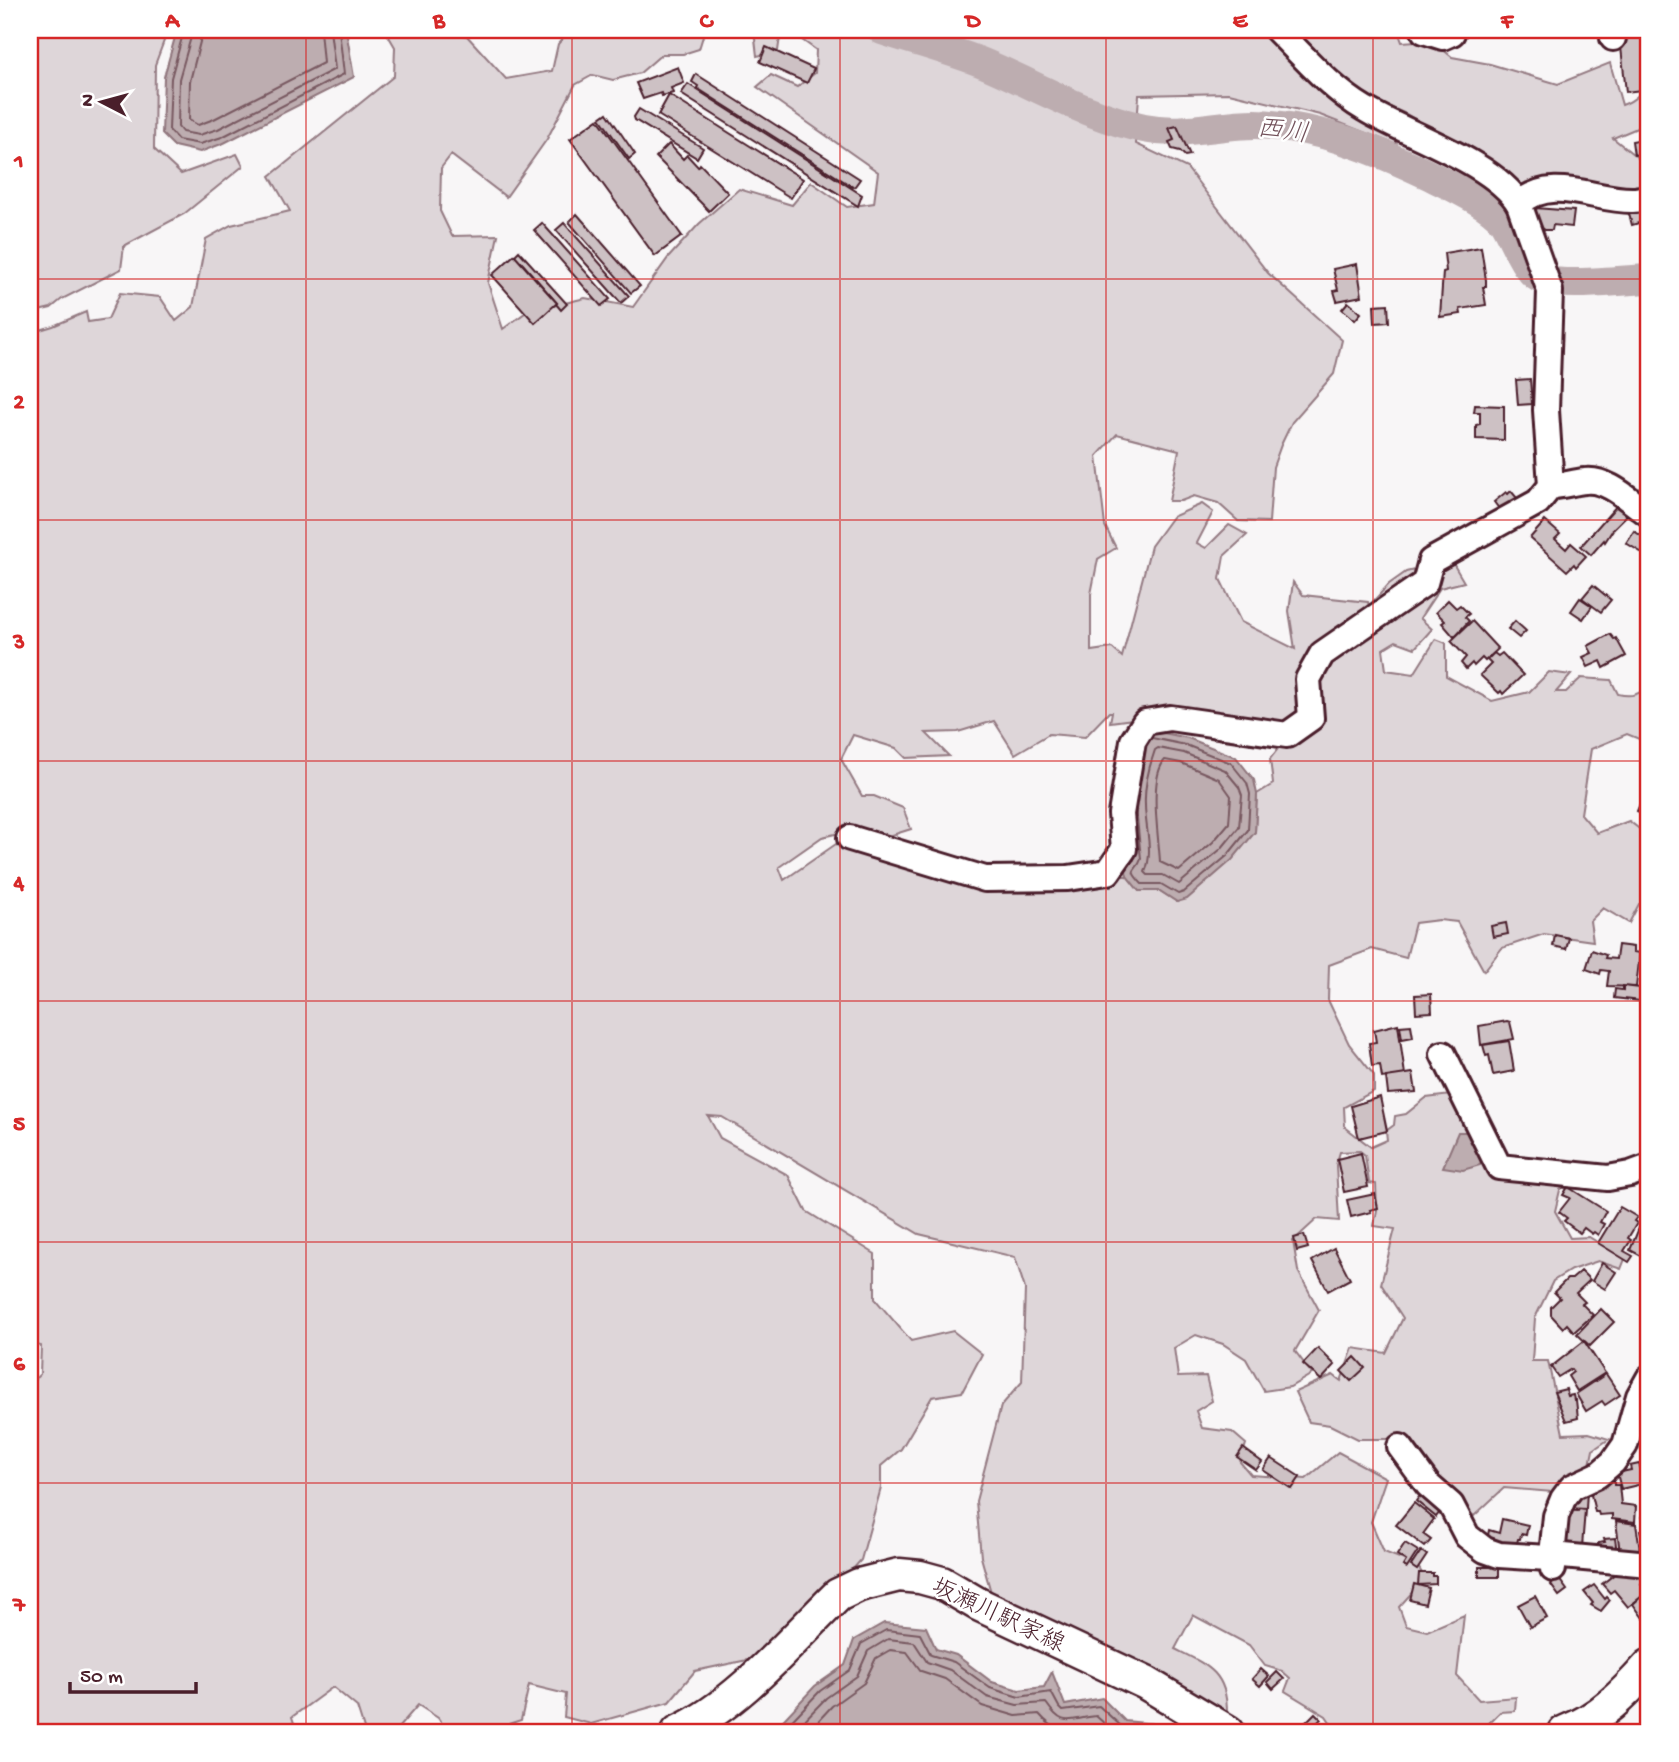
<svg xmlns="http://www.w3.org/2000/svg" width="1679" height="1762" font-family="'Gochi Hand','Klee One',sans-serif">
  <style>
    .green { fill: #ded6d9; stroke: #947a82; stroke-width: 2; fill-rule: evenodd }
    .water { fill: #bdadb0; stroke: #8f747b; stroke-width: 2 }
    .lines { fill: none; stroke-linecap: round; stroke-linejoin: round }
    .shore { stroke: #785860; stroke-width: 2 }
    .river { stroke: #bdadb0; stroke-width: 30 }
    .building { fill: #cdc1c4; stroke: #4a1f2b; stroke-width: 2 }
    .minor-casing { stroke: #4a1f2b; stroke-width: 30 }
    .major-casing { stroke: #4a1f2b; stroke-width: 37 }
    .minor { stroke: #fff; stroke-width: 24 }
    .major { stroke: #fff; stroke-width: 32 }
    .grid { fill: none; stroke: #d62828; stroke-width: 2; stroke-opacity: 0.55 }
    .labels { text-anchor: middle; stroke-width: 5; stroke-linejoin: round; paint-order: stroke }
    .street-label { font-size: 24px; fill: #4a1f2b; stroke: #fff }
    .water-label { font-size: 26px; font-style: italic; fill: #72515a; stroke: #fff }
    .neatline { fill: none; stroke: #d62828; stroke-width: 2.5 }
    .grid-label { font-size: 23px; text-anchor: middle; font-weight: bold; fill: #d62828 }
  </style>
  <rect width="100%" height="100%" fill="#f8f6f7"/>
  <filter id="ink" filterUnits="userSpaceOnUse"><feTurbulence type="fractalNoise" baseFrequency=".0143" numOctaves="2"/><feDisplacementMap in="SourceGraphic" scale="14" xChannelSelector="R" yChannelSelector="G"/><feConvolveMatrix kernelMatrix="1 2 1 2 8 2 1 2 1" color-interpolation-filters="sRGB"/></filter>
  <g filter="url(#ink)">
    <g class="green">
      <polygon points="30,30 168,30 155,65 154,149 181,174 237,154 243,166 184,214 124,246 121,269 62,299 51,308 30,313"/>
      <path d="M385,30H443L467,36L506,79L552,71L558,44L570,30H702L704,33L699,49L683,54H662L640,73L613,80L593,75L575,85L547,139L506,197L451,155L441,168L440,211L452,236L498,235L488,283L503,329L525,313L585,298L633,307L668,258L699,224L739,189L792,205L811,182L847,207L874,203L878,172L757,87L771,75L797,87L815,73L816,50L788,30H1269L1393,126L1397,145L1320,115L1229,93L1139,95L1136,144L1187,168L1268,273L1342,340L1334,374L1292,422L1281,445L1273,467L1269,522L1238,521L1218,503L1194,496L1181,501H1169L1179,450L1117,434L1097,456L1105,526L1116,548L1098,559L1091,594V651L1112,648L1122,657L1151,546L1172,517L1202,504L1213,512L1197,543L1206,548L1229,525L1247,535L1224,556L1220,579L1241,622L1295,649L1289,611L1293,582L1303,595L1368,602L1369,606L1389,584L1406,572L1435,565L1448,555L1464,582L1440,588L1420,618L1432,629L1415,648L1396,641L1383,649L1386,670L1414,674L1436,639L1446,643V676L1492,701L1529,692L1549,672L1571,675L1556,692H1566L1581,678L1611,680L1618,694C1631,697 1640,695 1649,685V743L1627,734L1591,749L1581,814L1597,833L1629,821L1642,831L1646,863L1649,868V904H1639L1629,923L1603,908L1590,921L1593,941L1544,934L1502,948L1484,971L1457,922L1439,920L1415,923L1406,958L1372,949L1329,965L1328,1000L1349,1044L1374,1075V1091L1344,1107L1345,1127L1371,1147L1387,1140L1386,1131L1394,1125L1395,1116L1406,1114L1426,1098L1451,1095L1490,1158L1489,1174L1496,1178H1575L1560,1190L1555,1211L1570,1238L1589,1237L1625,1259L1621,1269L1598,1261L1571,1270L1553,1281L1535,1318L1532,1361H1548L1563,1434L1589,1433L1609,1439L1593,1450L1588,1475L1559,1484L1553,1492L1504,1488L1474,1516L1433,1483L1397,1439H1358L1330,1425L1309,1422L1295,1392L1333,1375L1341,1381L1353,1348L1386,1353L1403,1318L1381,1284L1395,1229L1374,1226L1377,1210L1376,1184L1369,1183L1365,1155L1360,1151L1340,1152L1336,1165L1339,1221L1317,1219L1293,1241L1298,1271L1319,1310L1295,1351L1312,1374L1290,1387L1264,1391L1246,1359L1223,1344L1196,1335L1174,1348L1178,1377L1206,1376L1212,1401L1196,1411L1202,1428L1232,1432L1246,1444L1240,1462L1251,1475L1306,1479L1338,1452L1386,1478L1371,1522L1384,1552L1417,1565L1425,1578L1399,1607L1406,1626L1427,1631L1464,1615L1457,1676L1479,1700L1516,1697L1515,1711L1500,1712L1482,1730L1474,1732H1337L1326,1716L1285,1691L1290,1678L1282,1671L1265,1666L1249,1645L1193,1615L1175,1649C1207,1665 1227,1672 1227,1712L992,1596L981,1557L976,1501L1001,1406L1022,1382L1025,1289L1015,1257L919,1234L722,1117L708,1116L720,1138L788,1175L806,1211L875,1254V1299L911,1341L953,1331L982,1354L962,1392L932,1397L901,1449L881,1466V1488L861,1560L853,1569L821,1592L752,1659L695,1671L669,1702L591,1724L564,1717L566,1694L529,1685L521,1720L483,1732H448L438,1718L418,1705L398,1728L400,1732H365L357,1707L333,1687L292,1717L297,1732H30V1384L40,1374L41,1346L30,1344V333L53,326L86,312L88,322L108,319L120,293L160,297L176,321L193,307L206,239L231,225L290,211L270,176L394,76L395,47ZM1164,705L1185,719L1280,728L1302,707L1284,741L1270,759L1273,784L1257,794L1255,832L1177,902L1160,891H1139L1127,876H1115L1044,886L955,883L836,844L784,880L779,867L822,837L853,830L889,836L911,829L903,808L874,796H862L841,759L853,735L896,748L906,758L949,756L926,733L958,732L994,721L1015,754L1049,734L1085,737L1109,712H1112L1110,722L1156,716Z"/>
      <polygon points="754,30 781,30 778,51 757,56"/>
      <path d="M1290,30H1400L1398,31L1402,42L1431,40L1452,57L1490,64L1558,84L1610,63L1622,105C1638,100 1638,92 1649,88V123L1613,138L1638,158H1649V192L1554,184L1516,185L1492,166L1406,114L1362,95Z"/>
    </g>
    <g class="water">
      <polygon points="177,30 346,30 354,77 224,143 200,152 174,146 162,134 164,77"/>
      <polygon points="1144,729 1188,738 1236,757 1254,780 1257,794 1255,832 1232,860 1187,899 1177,902 1160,891 1139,891 1127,876 1124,862 1134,860 1131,832"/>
      <polygon points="1458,1132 1472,1132 1483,1152 1480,1165 1463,1170 1443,1167"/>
      <polygon points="884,1623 926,1627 936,1649 956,1655 992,1682 1019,1690 1044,1687 1052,1672 1065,1705 1102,1698 1125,1721 1155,1724 1158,1732 772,1732 815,1686 845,1665 854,1640"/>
    </g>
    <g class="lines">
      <g class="shore">
        <polyline points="184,30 171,78 169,130 178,140 200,144 222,137 344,74 339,30"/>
        <polyline points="193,30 179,79 178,127 182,132 199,135 218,129 335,69 330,30"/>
        <polyline points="203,30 190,81 189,120 198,125 214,119 323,63 320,30"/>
        <path d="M1158,748L1184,753L1225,770L1239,787L1242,795L1239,827L1221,849L1179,884L1163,875H1148L1145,872C1154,852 1145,827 1145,805C1144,787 1149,767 1155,750Z"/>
        <path d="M1165,760L1181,763L1219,779L1231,796L1229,823L1213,842L1179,871L1160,862C1159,838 1148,778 1165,760Z"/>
        <path d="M1136,808L1141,859C1137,873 1126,867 1142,884H1161L1178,894L1184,892L1227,856L1248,830L1250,794L1247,783L1231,763L1186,745L1152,738"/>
        <polyline points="781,1732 820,1691 850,1670 861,1644 886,1630 920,1634 931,1655 954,1662 990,1688 1019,1697 1051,1692 1059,1707 1063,1711 1099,1706 1122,1727 1150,1732"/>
        <path d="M793,1732L826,1698L857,1676L868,1651L888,1639L914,1642L927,1662L950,1670L987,1697L1017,1705L1046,1703C1064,1729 1068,1719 1096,1716L1114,1732"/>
        <path d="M808,1732L832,1706L864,1683L876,1658L890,1650L907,1652L921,1671L945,1679L982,1706L1016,1716L1039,1714C1057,1735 1067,1731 1092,1727L1099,1732"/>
      </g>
      <path class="river" d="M882,30C915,41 950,50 983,63C1036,85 1088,117 1144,128C1182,136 1218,124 1255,124C1316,125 1377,150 1431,176C1452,187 1489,203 1503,221C1514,237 1525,275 1544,280C1567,287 1623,280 1649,279"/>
    </g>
    <g class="building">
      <polygon points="1643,30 1649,30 1649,89 1626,92 1620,38 1644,35"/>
      <polygon points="766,47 814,69 807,83 760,62"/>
      <polygon points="678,67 684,83 671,88 673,93 662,96 661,93 643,99 636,83"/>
      <polygon points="696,74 860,179 855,186 853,187 697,88 698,86 692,82"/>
      <polygon points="688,84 862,195 858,206 681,94"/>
      <polygon points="669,95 803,179 791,198 658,115"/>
      <polygon points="639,109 703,148 697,158 635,120 634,117"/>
      <polygon points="607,113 635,154 629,159 600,118"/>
      <polygon points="598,119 682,236 655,256 570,139"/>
      <polygon points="1177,126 1190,155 1185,156 1180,151 1172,149 1169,142 1174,140 1169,128"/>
      <polygon points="1648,138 1649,152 1634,155 1632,141"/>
      <polygon points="669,144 683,159 687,155 698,167 700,164 728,193 709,211 656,157"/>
      <polygon points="1535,208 1574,211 1572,227 1553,225 1552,230 1545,230 1530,220"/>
      <polygon points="1649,208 1649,220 1632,225 1629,214"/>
      <polygon points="577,214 640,286 631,293 569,222"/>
      <polygon points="542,223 610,299 601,306 534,230"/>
      <polygon points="564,223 629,296 621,303 556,230"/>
      <polygon points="1481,247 1486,280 1486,287 1483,287 1486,305 1460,309 1461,314 1440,317 1443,272 1446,271 1444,253"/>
      <polygon points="519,251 567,304 561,310 556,304 557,303 515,255"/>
      <polygon points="514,255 557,303 535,323 492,275"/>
      <polygon points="1357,264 1362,296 1337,301 1334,291 1338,290 1333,269"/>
      <polygon points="1348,302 1361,313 1355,320 1342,309"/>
      <polygon points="1388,304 1389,322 1375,323 1374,305"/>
      <polygon points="1530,379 1532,404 1518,405 1516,380"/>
      <polygon points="1475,405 1504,406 1504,440 1476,439 1476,425 1480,424 1480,412 1474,412"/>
      <polygon points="1511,491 1517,498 1500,510 1494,502 1506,492 1508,494"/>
      <polygon points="1619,503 1630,512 1614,528 1605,542 1604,540 1591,555 1581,546"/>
      <polygon points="1545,521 1560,534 1555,539 1566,549 1571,543 1586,556 1576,567 1574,564 1567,571 1530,538"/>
      <polygon points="1634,531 1649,541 1649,547 1644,554 1626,543"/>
      <polygon points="1593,585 1611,600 1601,612 1582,598"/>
      <polygon points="1580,598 1592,606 1583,619 1571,611"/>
      <polygon points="1448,600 1456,608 1460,605 1469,614 1465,617 1469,621 1454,637 1442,623 1445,621 1436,612"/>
      <polygon points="1472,621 1498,649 1485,661 1482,658 1474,666 1472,663 1466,669 1461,663 1466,657 1451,641"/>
      <polygon points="1515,621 1526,631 1519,638 1508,629"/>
      <polygon points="1610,634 1614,639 1616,638 1626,656 1604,668 1601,661 1588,667 1583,657 1592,653 1588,646"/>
      <polygon points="1494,653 1498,656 1502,653 1523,675 1503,694 1501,691 1499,693 1480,675 1491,664 1487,660"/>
      <polygon points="1642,799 1649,802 1649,818 1637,811"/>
      <polygon points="1506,923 1508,934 1493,937 1491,926"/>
      <polygon points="1555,935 1569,938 1566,949 1553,946"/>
      <polygon points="1618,945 1633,947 1633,952 1640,953 1636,987 1607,986 1609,971 1601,970 1600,974 1586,969 1592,950 1606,955 1605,958 1616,959"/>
      <polygon points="1623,986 1649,989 1649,1002 1614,998 1615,989 1623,990"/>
      <polygon points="1431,994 1432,1012 1416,1013 1415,995"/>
      <polygon points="1507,1021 1510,1022 1514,1039 1481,1045 1479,1026"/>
      <polygon points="1398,1024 1405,1075 1382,1078 1380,1065 1372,1066 1369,1043 1376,1042 1374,1030"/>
      <polygon points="1411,1025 1413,1037 1402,1039 1400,1026"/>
      <polygon points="1509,1041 1514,1071 1493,1075 1489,1055 1486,1056 1483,1045"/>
      <polygon points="1413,1073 1416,1092 1388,1094 1386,1077"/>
      <polygon points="1380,1097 1387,1131 1359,1138 1351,1106"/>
      <polygon points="1361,1153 1368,1187 1344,1192 1337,1159"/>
      <polygon points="1568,1187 1606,1211 1600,1222 1604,1224 1598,1235 1594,1232 1592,1234 1584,1228 1580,1233 1564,1221 1567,1218 1559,1212 1570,1198 1563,1195"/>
      <polygon points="1375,1194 1378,1208 1370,1210 1371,1212 1351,1217 1347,1200"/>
      <polygon points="1620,1207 1637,1217 1634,1221 1637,1223 1628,1238 1631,1240 1624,1251 1633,1256 1629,1262 1598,1243"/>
      <polygon points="1639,1228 1649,1233 1649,1260 1630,1250"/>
      <polygon points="1304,1235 1308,1248 1297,1251 1294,1238"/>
      <polygon points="1334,1248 1350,1279 1328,1291 1312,1261"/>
      <polygon points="1602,1263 1616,1272 1605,1289 1592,1281"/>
      <polygon points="1581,1271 1590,1280 1576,1293 1585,1302 1582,1304 1593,1315 1574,1332 1567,1324 1563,1328 1551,1315 1551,1307 1560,1298 1554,1292 1567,1279 1572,1279"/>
      <polygon points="1601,1309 1614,1322 1590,1346 1577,1334"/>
      <polygon points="1584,1341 1605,1373 1577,1391 1568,1376 1573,1372 1571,1369 1558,1377 1551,1367"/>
      <polygon points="1318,1348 1335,1365 1321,1380 1303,1364"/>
      <polygon points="1355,1357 1365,1368 1351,1381 1341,1371"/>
      <polygon points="1606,1374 1620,1395 1605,1405 1602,1401 1586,1411 1576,1394"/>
      <polygon points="1566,1389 1568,1396 1573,1395 1574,1400 1576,1400 1578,1418 1566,1421 1554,1392"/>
      <polygon points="1243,1448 1262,1462 1256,1470 1237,1457"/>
      <polygon points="1271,1458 1300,1477 1292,1489 1263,1470"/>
      <polygon points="1639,1464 1646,1483 1621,1489 1617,1473 1631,1470 1630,1466"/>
      <polygon points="1614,1479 1614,1485 1619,1485 1621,1504 1636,1506 1635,1522 1612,1519 1612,1514 1599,1515 1598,1512 1595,1512 1589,1486"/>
      <polygon points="1425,1489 1445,1505 1436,1517 1416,1501"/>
      <polygon points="1587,1490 1586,1509 1568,1508 1569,1496"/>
      <polygon points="1414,1503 1434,1519 1423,1534 1431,1540 1425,1547 1396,1525"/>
      <polygon points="1579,1509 1585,1510 1582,1547 1559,1548 1561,1510 1578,1511"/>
      <polygon points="1649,1513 1649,1559 1648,1560 1640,1530 1645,1529 1642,1515"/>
      <polygon points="1502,1519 1528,1525 1526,1535 1521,1534 1520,1539 1518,1539 1515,1550 1487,1540 1489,1530 1499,1533"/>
      <polygon points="1616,1521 1636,1524 1640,1550 1620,1553"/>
      <polygon points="1615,1538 1617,1553 1599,1555 1598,1543 1605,1542 1604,1539"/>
      <polygon points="1405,1543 1418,1551 1407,1568 1403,1566 1406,1561 1397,1555"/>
      <polygon points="1421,1551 1427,1555 1417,1570 1411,1566"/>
      <rect x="1479" y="1567" width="20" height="10"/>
      <polygon points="1624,1567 1637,1578 1640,1577 1644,1581 1641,1584 1648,1592 1628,1607 1614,1590 1610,1593 1602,1584"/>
      <polygon points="1419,1573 1433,1573 1433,1576 1436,1576 1436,1584 1418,1585"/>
      <polygon points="1559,1579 1567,1590 1559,1596 1551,1585"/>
      <polygon points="1414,1584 1429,1588 1425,1604 1410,1600"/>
      <polygon points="1594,1585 1605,1599 1607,1597 1610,1600 1601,1611 1591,1605 1593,1603 1584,1592"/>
      <polygon points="1649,1590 1649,1613 1643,1618 1633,1604"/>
      <polygon points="1535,1596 1547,1618 1530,1627 1518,1605"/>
      <polygon points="1261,1669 1269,1676 1260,1686 1252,1679"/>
      <polygon points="1277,1672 1284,1679 1273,1689 1267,1682"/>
      <polygon points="1315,1713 1321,1719 1308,1732 1301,1727"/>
    </g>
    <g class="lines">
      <g class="minor-casing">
        <g id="minor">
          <polyline points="1613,30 1613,38"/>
          <polyline points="1424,31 1443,37 1452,33 1450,30"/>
          <path d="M1519,204C1552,174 1595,201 1633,200C1638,200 1644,198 1649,197"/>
          <path d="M1551,486C1563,486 1573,482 1585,481C1608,478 1631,502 1649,514"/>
          <path d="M850,838L985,879L1068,878L1108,872L1124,849L1121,814L1133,741L1145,722L1170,718L1287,735L1311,718L1308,679L1322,654L1425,583L1431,561L1538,502L1551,486L1546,410L1550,291L1519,204C1494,162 1407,135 1365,109C1331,89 1304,57 1277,30"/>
          <polyline points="1443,1054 1499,1167 1608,1178 1630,1174 1649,1167"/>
          <polyline points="1400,1447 1428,1485 1451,1505 1467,1536 1485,1550 1499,1555 1548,1558 1552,1555 1649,1564"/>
          <polyline points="1553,1569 1552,1555 1556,1516 1563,1499 1572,1487 1598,1475 1613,1462 1625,1445 1639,1396 1649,1378"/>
        </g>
      </g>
      <g class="major-casing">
        <g id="major">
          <path d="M678,1732C737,1705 792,1640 838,1595L859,1585L899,1575L920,1577L942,1583L978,1604L1146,1683L1228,1732"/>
          <path d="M1565,1732C1600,1719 1625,1693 1649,1666"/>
        </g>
      </g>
      <use href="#minor" class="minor"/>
      <use href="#major" class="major"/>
    </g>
  </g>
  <path class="grid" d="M306,30V1732M572,30V1732M840,30V1732M1106,30V1732M1373,30V1732M30,279H1649M30,520H1649M30,761H1649M30,1001H1649M30,1242H1649M30,1483H1649"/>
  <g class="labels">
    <g class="street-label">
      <text transform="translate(999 1614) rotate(25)" y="8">坂瀬川駅家線</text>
    </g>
    <g class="water-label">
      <text transform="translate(1283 129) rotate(7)" y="9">西川</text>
    </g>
  </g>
  <rect width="1679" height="1762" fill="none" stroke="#fff" stroke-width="77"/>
  <g transform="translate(102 102) rotate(276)" stroke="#ffffff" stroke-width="5" paint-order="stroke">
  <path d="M0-5L12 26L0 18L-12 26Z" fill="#4a1f2b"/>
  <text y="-10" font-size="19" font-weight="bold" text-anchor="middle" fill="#4a1f2b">N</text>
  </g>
  <path d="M70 1682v10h126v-10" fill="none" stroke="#4a1f2b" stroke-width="3.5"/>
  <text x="80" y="1682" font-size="21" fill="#4a1f2b" stroke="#ffffff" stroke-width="5" paint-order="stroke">50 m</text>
  <rect x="38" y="38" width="1602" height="1686" class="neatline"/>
  <g class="grid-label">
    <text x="172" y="27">A</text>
    <text x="439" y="27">B</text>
    <text x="706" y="27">C</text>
    <text x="973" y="27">D</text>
    <text x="1240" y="27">E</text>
    <text x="1507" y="27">F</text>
    <text x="19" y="167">1</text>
    <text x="19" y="408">2</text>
    <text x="19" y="648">3</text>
    <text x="19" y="889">4</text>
    <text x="19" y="1130">5</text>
    <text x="19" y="1370">6</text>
    <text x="19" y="1611">7</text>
  </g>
</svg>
